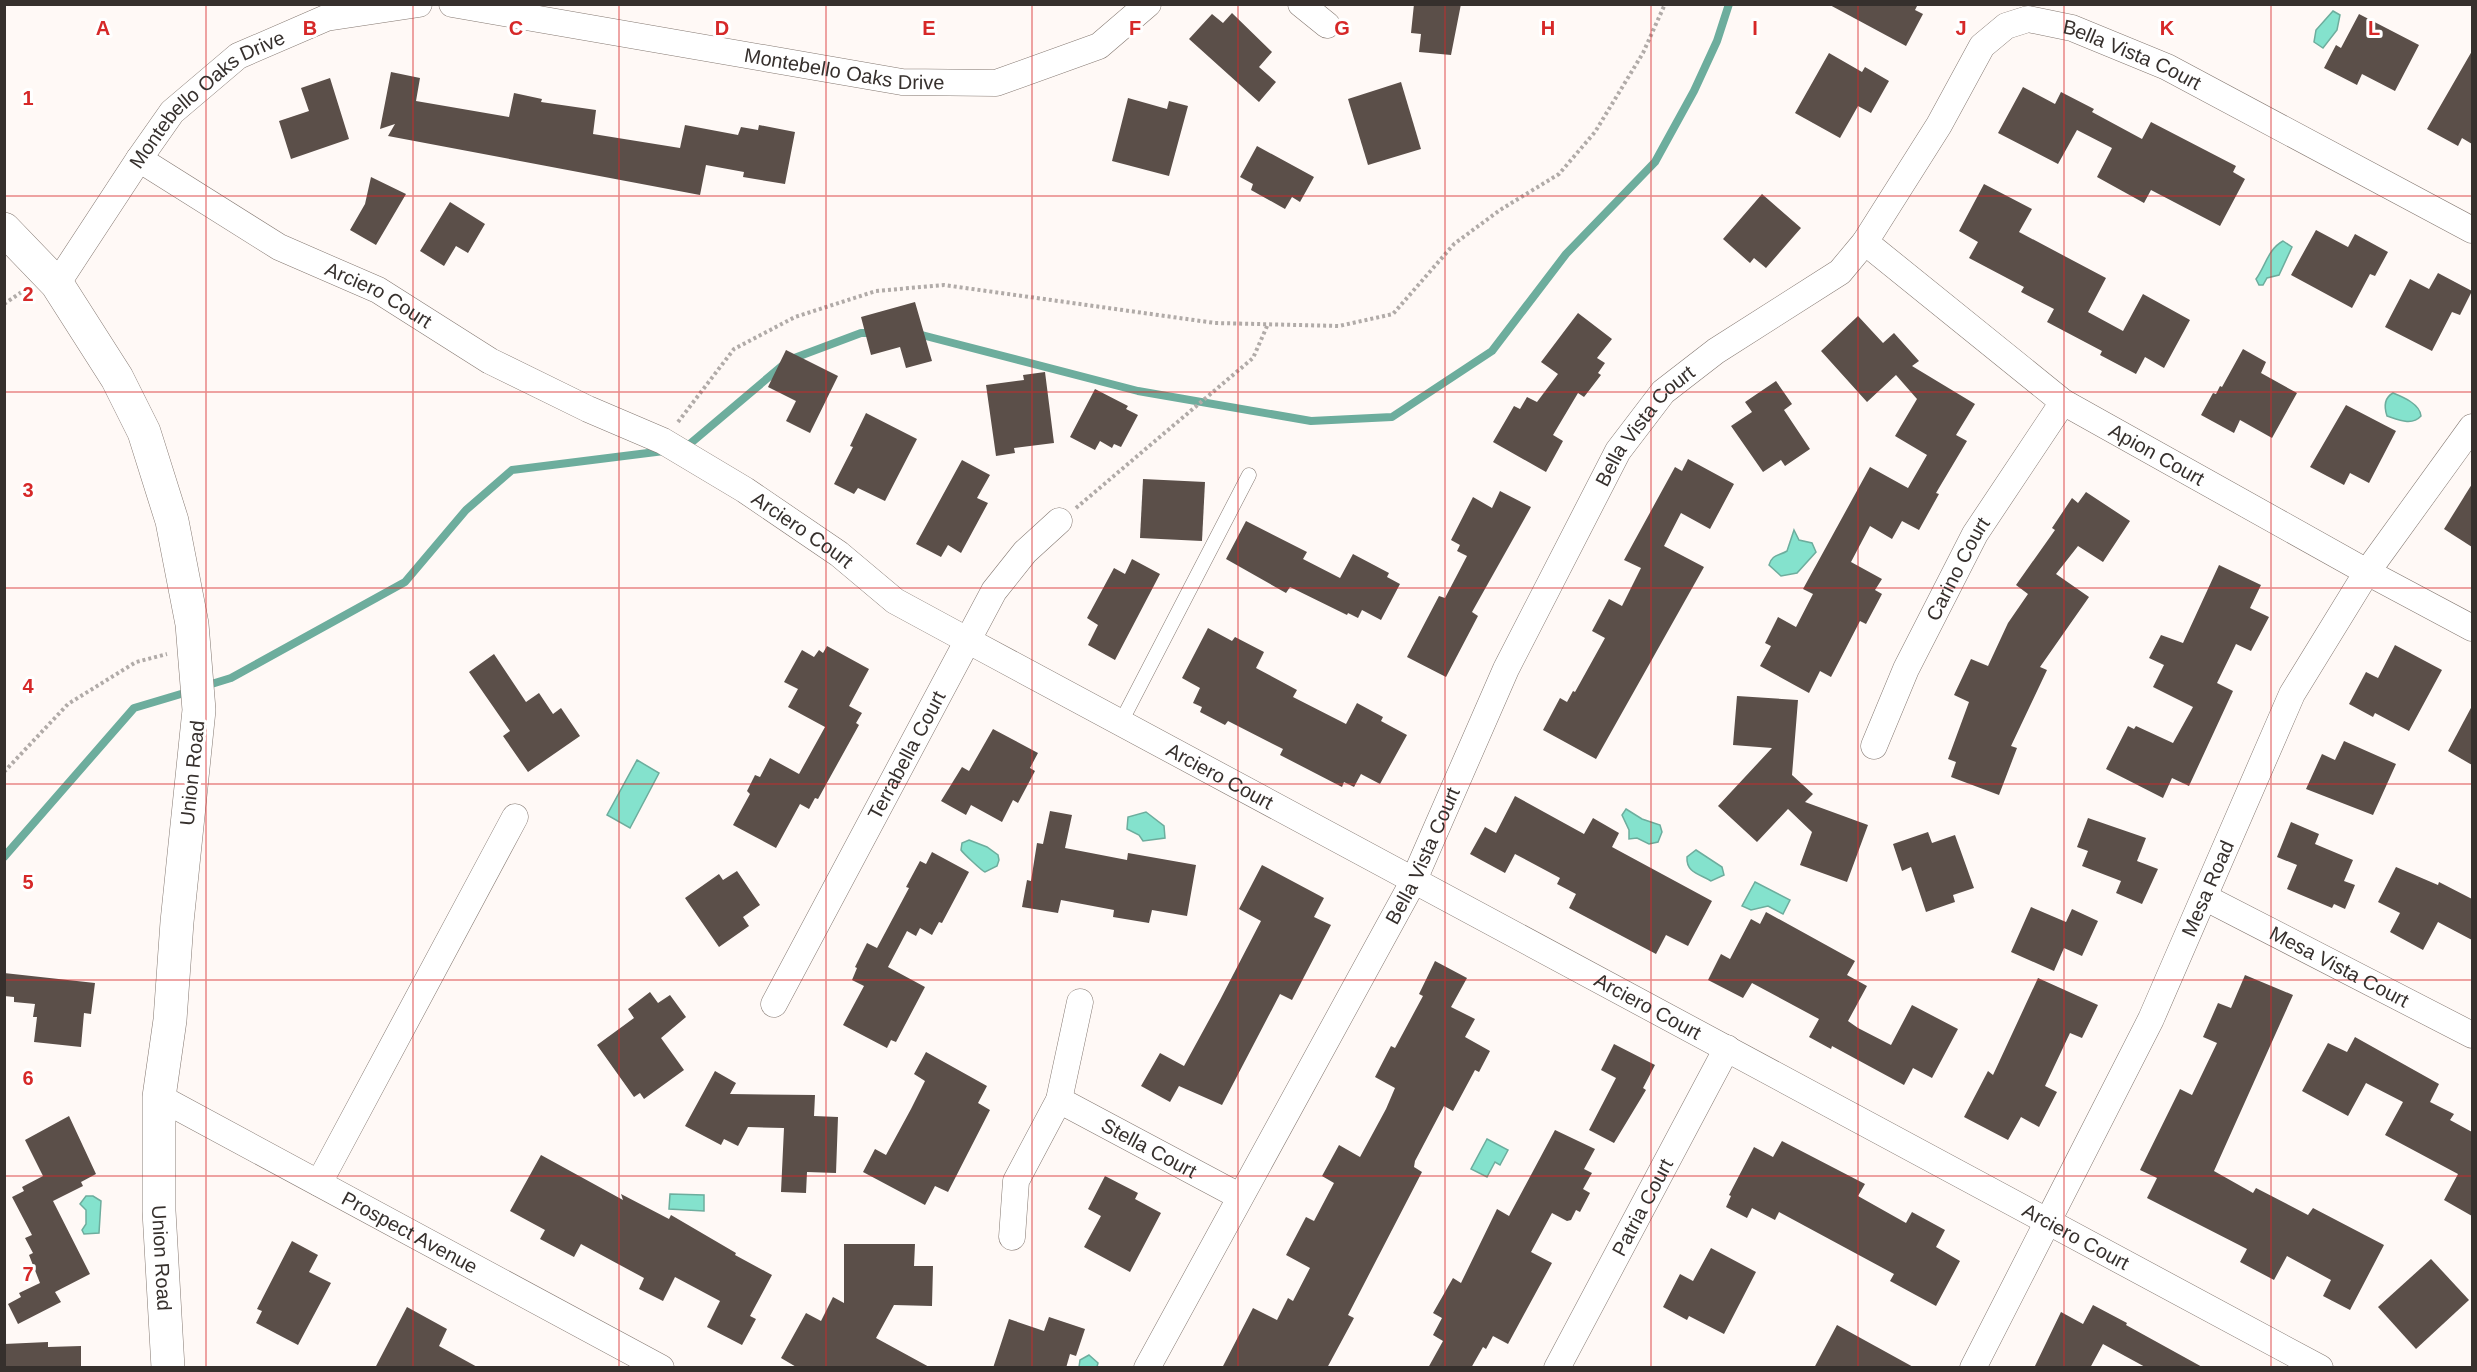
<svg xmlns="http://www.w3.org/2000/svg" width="2477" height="1372" font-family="Arial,sans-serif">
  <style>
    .water { fill: #84e2cd; stroke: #6dad9d; stroke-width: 1.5 }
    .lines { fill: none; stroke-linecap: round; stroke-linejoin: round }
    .stream { stroke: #6dad9d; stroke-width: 8 }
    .building { fill: #5b4f49 }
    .lane-casing { stroke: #847871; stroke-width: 15 }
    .street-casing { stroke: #847871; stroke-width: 27 }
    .secondary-casing { stroke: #847871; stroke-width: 34 }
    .path { stroke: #b1aba8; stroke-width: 4; stroke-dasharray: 3 3; stroke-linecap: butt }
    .lane { stroke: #fff; stroke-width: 14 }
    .street { stroke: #fff; stroke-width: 26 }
    .secondary { stroke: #fff; stroke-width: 33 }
    .grid { fill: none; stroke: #d62828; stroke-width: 1.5; stroke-opacity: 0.55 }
    .labels { text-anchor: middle; stroke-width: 6; stroke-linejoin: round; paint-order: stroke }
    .street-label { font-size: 20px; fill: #36302d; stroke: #fff }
    .grid-label { font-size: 20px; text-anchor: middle; font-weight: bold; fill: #d62828; stroke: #fff; stroke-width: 6; stroke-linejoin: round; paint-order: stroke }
  </style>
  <rect width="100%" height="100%" fill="#fff9f6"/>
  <g class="water">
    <polygon points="2333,11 2340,15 2337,30 2323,48 2314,42 2316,30"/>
    <path d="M2283,241L2292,247L2279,275L2267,278L2263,285H2259L2256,279C2265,267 2268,249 2283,241Z"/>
    <path d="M2393,393C2403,397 2420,404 2421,416C2412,426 2399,420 2387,416C2384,407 2384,398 2393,393Z"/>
    <path d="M1794,530L1799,540L1812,543L1816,552L1797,573L1781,576L1769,565C1772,554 1779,556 1787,551Z"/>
    <polygon points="637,760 659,773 630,828 607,815"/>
    <polygon points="1626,809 1642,819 1660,825 1662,832 1658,842 1649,844 1637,838 1629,839 1629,830 1622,815"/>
    <polygon points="1146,812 1164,826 1165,838 1143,841 1139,835 1127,829 1128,817"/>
    <path d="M969,840L987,847L998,855L999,860L997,866L985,872C982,871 963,853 961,850L962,843Z"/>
    <path d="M1696,850L1722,867L1724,875L1711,881C1700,874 1686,873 1687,857Z"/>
    <polygon points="1755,882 1790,900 1783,914 1768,906 1751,910 1742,906"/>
    <polygon points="1487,1139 1508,1150 1500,1165 1495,1162 1487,1177 1471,1169"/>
    <polygon points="670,1194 704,1195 704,1211 669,1209"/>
    <polygon points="86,1196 93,1196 101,1201 99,1233 84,1234 82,1230 86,1224 86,1210 80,1204"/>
    <polygon points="1089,1355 1098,1363 1097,1367 1079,1367 1080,1360"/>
  </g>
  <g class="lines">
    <g class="stream">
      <polyline points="914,333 1138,391 1311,421 1392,417 1492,351 1566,254 1655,162 1694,91 1717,41 1729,4"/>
      <polyline points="685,448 789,360 861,333 875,333"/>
      <polyline points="205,686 231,678 405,582 466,510 512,470 664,451"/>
      <polyline points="4,857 134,708 191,691"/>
    </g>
  </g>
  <g class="building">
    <polygon points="1414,4 1461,4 1451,55 1419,52 1421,34 1411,33"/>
    <polygon points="1828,4 1918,4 1915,10 1923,14 1906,46"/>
    <polygon points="1232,13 1272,52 1259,67 1276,82 1259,102 1189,39 1212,14 1223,23"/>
    <polygon points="2359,14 2419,45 2395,91 2362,74 2357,85 2324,68 2336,45 2341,48"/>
    <polygon points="2472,51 2472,144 2462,138 2458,146 2427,129"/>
    <polygon points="1829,53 1862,72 1865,67 1889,81 1871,113 1858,106 1840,138 1795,113"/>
    <polygon points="391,72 420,78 416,101 509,117 514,93 542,99 541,102 596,110 593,134 680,148 685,125 738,135 741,127 758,130 759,125 795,132 785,184 743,177 744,172 706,165 700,195 388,136 395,124 380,129"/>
    <polygon points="330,78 349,139 291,159 279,121 309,111 301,88"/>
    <polygon points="1401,82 1421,149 1368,165 1348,99"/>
    <polygon points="2023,87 2055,104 2061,92 2094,109 2092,112 2142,139 2151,122 2236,166 2233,172 2245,179 2220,226 2151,190 2144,203 2097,177 2112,148 2077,130 2058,164 1998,133"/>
    <polygon points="1128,98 1167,109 1169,101 1188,106 1169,176 1112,161"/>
    <polygon points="1257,146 1314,177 1300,202 1292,197 1285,209 1251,190 1253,184 1240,177"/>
    <polygon points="371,177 406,194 376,245 350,230 365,204"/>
    <polygon points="1984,184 2032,209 2019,232 2106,278 2088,312 2123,331 2143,294 2190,320 2164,368 2145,357 2136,374 2100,355 2102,351 2047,322 2054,309 2021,292 2024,287 1969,258 1978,242 1959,231"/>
    <polygon points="1762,194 1801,228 1766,268 1754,258 1750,263 1723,239"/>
    <polygon points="450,202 485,224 468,253 456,246 444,266 420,251"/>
    <polygon points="2316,230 2348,247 2355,234 2388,252 2375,276 2370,274 2352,308 2291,275"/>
    <polygon points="2438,273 2472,291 2460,315 2452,312 2432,351 2385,327 2410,279 2429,289"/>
    <polygon points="915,302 932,361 906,368 900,347 871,355 861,317"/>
    <polygon points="1578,313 1612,339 1597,358 1605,363 1598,373 1601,375 1584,397 1578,393 1553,435 1563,441 1546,472 1493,442 1514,406 1520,409 1527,397 1537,402 1558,374 1541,362"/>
    <polygon points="1858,316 1883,343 1894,333 1919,361 1912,366 1975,404 1956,435 1967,441 1936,493 1939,494 1919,530 1902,521 1892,539 1870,526 1851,562 1882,579 1875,590 1882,594 1866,624 1860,621 1831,677 1820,671 1809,693 1760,666 1771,646 1765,643 1778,617 1796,627 1813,594 1803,589 1870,467 1908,488 1927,455 1895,436 1917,399 1896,375 1867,402 1821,351"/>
    <polygon points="2243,349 2266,362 2261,373 2297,393 2272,438 2240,420 2234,433 2201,415 2213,393 2216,394 2220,386 2222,387"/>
    <polygon points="786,350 838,376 810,433 786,421 796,401 768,387"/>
    <polygon points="1045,372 1054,443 1014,448 1015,453 996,456 986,385 1024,380 1023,375"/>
    <polygon points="1776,381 1792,404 1784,410 1810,449 1785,466 1781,460 1763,472 1731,426 1752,412 1745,402"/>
    <polygon points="1095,389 1128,406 1126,409 1138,415 1121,447 1114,444 1112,448 1100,441 1095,450 1070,437"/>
    <polygon points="2346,405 2396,431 2369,483 2350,473 2344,485 2310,467"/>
    <polygon points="866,413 917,439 885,501 858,488 854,494 834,484 853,447 850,446"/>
    <polygon points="1688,459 1734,484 1710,529 1681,513 1664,546 1704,567 1596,759 1543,730 1560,698 1567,702 1573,691 1575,692 1605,638 1592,631 1609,599 1622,606 1641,568 1624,560 1675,467 1682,471"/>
    <polygon points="962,460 990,475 977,498 988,503 961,553 948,545 941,557 916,544"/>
    <polygon points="1143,479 1205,482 1202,541 1140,538"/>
    <polygon points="2472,484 2472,547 2444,529"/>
    <polygon points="1500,491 1531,507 1472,612 1478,616 1446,677 1407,657 1439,596 1445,598 1467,556 1457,551 1460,545 1451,540 1473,497 1492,508"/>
    <polygon points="2086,492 2130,521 2103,562 2078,546 2056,574 2089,597 2040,667 2047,670 2011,746 2017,748 1999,795 1951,777 1956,762 1948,759 1969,702 1954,695 1971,659 1988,666 2008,623 2028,594 2016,585 2055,530 2052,528 2072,498 2078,503"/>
    <polygon points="1246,521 1307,552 1303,559 1340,578 1353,554 1389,573 1387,577 1400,584 1381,620 1362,610 1358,618 1348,613 1347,615 1290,587 1286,593 1226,559"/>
    <polygon points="1132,559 1160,574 1115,660 1088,645 1098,625 1087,618 1114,568 1125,574"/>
    <polygon points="2219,565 2261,585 2250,608 2269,617 2251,651 2236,644 2217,683 2233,691 2189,786 2172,778 2163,798 2106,769 2128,726 2134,729 2136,726 2173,743 2193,707 2153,687 2164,665 2149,658 2161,635 2183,643"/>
    <polygon points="1208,628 1232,641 1235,637 1264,652 1256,668 1297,690 1293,697 1346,724 1357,703 1383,717 1381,721 1407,735 1380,784 1361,774 1354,787 1344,782 1342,787 1280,755 1283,749 1228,721 1225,725 1200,712 1202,707 1193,703 1200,688 1182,678"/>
    <polygon points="2395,645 2442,670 2409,731 2375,713 2373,717 2349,704 2366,672 2378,678"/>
    <polygon points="827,646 869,669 849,706 862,713 856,723 859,725 818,799 815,798 809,809 800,804 776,848 733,825 750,794 747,791 755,775 760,777 770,758 799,774 825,727 788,707 798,689 784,682 802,650 814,657 819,650 823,653"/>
    <polygon points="494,654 526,702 539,693 553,714 561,708 580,736 528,772 503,736 510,731 469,672"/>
    <polygon points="1737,696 1798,700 1792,775 1813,794 1805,802 1868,825 1847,882 1800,865 1812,832 1788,809 1757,842 1718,806 1772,748 1733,745"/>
    <polygon points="2472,706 2472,765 2448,751"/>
    <polygon points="993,729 1038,753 1030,768 1035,771 1018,803 1013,800 1002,822 971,805 966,815 941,801 962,767 969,771"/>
    <polygon points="2344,741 2396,764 2373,815 2306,789 2322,754 2335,760"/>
    <polygon points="1515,796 1584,834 1593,818 1619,833 1612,847 1712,901 1688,946 1666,935 1656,954 1569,908 1576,894 1557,884 1560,878 1515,854 1505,873 1470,854 1485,827 1496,833"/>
    <polygon points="1050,811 1072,815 1065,848 1127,860 1128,853 1196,865 1187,916 1152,910 1149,923 1113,917 1114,910 1061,900 1058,913 1022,907 1027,880 1031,881 1037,843 1043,844"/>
    <polygon points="2088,818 2146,838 2137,861 2158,869 2142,904 2116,893 2121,881 2082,866 2088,851 2077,847"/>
    <polygon points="2291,822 2319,834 2315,844 2353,860 2344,881 2355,885 2345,909 2334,904 2332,908 2287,889 2297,865 2277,857"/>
    <polygon points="1928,832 1932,843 1955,835 1974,888 1953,895 1955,902 1926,912 1911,867 1902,871 1893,844"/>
    <polygon points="932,852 969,872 942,923 939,922 932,935 920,928 916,936 907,931 888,967 925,987 896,1042 891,1040 887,1048 843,1025 864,986 852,980 857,968 855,967 867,943 877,948 909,888 906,887 920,861 926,864"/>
    <polygon points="1262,865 1324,898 1314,917 1331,925 1292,1000 1280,994 1222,1105 1179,1086 1170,1102 1141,1086 1160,1053 1184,1066 1220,1000 1261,921 1239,909"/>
    <polygon points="2396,867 2438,885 2439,882 2472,899 2472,940 2438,922 2423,950 2390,932 2400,913 2378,902"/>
    <polygon points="737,871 760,905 743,917 749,926 719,947 685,898 719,874 723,880"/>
    <polygon points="2031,907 2066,922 2072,909 2098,921 2082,956 2064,948 2054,971 2011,952"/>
    <polygon points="1766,912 1855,961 1847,975 1867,986 1848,1021 1858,1028 1891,1045 1912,1005 1958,1029 1932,1078 1913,1068 1904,1085 1832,1046 1831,1049 1809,1037 1819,1019 1752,983 1743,998 1708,980 1721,954 1730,959 1751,919 1760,924"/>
    <polygon points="1435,961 1467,978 1451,1007 1475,1019 1465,1037 1490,1051 1479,1072 1475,1070 1453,1111 1444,1106 1415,1161 1414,1167 1422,1172 1348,1315 1354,1318 1327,1368 1222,1368 1253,1308 1277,1320 1288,1298 1293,1301 1310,1268 1286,1255 1306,1217 1314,1221 1334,1183 1322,1176 1339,1145 1360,1157 1386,1109 1395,1088 1375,1077 1391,1046 1395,1048 1423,996 1419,994"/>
    <polygon points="4,973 95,983 91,1014 84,1013 81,1047 34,1042 37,1017 33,1017 35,1004 14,1002 14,997 4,996"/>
    <polygon points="2245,975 2293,995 2214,1171 2253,1193 2256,1188 2308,1215 2313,1208 2384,1245 2350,1310 2323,1296 2331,1280 2287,1256 2274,1280 2240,1262 2247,1249 2147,1198 2157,1178 2140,1170 2180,1089 2192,1095 2217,1043 2203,1037 2218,1003 2231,1008"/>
    <polygon points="2038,978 2098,1005 2082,1038 2070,1033 2045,1086 2057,1092 2039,1127 2021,1117 2008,1140 1964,1117 1988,1071 1993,1075"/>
    <polygon points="650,992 658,1003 670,995 686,1017 661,1038 684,1070 644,1099 640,1093 634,1097 597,1045 634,1018 628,1009"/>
    <polygon points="2355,1037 2439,1084 2430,1102 2454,1114 2450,1120 2472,1132 2472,1216 2444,1200 2458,1174 2385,1135 2403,1102 2366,1083 2348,1116 2302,1091 2328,1043 2347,1052"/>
    <polygon points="1614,1044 1655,1065 1643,1088 1646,1090 1614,1143 1589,1130 1616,1078 1601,1070"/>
    <polygon points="926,1052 987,1086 978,1103 990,1110 948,1192 935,1186 925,1205 863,1172 875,1149 886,1155 911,1109 925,1081 914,1074"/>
    <polygon points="715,1071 736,1083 730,1094 815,1095 814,1116 838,1117 836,1173 807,1172 806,1193 781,1192 784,1128 748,1127 738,1146 724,1139 721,1145 685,1126"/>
    <polygon points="69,1116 96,1174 81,1182 83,1186 53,1201 90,1274 55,1292 61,1302 18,1324 8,1304 21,1297 19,1293 40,1283 29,1255 33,1253 25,1238 32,1235 12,1197 24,1191 22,1187 43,1176 25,1140"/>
    <polygon points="1555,1130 1595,1149 1584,1169 1592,1173 1583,1189 1590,1193 1580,1212 1576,1210 1571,1220 1567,1221 1552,1213 1531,1252 1552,1263 1508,1344 1493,1336 1486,1349 1483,1347 1471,1368 1428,1368 1443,1341 1433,1335 1442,1318 1433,1313 1453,1278 1461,1283 1497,1209 1509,1216"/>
    <polygon points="1782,1141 1865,1184 1858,1196 1906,1223 1912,1212 1945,1230 1936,1247 1960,1261 1936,1306 1890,1281 1894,1274 1779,1212 1775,1220 1752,1208 1747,1218 1726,1207 1731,1196 1729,1195 1754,1147 1773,1157"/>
    <polygon points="541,1155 623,1200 621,1194 669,1219 671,1215 736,1253 735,1255 772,1275 750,1316 756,1319 742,1345 707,1327 720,1301 675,1277 663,1301 639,1289 644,1278 581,1244 574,1257 540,1239 545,1230 510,1211"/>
    <polygon points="1105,1176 1138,1193 1135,1199 1161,1213 1130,1272 1084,1247 1101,1216 1088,1209"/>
    <polygon points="292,1241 318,1255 309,1272 331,1283 298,1345 256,1323 262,1311 257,1309"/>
    <polygon points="844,1244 915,1244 914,1266 933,1266 932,1306 894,1305 876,1338 931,1368 798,1368 781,1358 806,1313 821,1321 833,1297 844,1303"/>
    <polygon points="1711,1248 1756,1272 1724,1334 1689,1316 1687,1320 1663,1307 1680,1274 1693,1281"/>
    <polygon points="2431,1259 2469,1300 2416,1349 2378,1307"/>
    <polygon points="2093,1305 2127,1323 2126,1325 2204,1368 2147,1368 2103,1344 2090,1368 2034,1368 2061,1312 2083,1324"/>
    <polygon points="407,1307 447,1329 439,1346 479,1368 375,1368"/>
    <polygon points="1049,1317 1085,1329 1076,1356 1070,1354 1066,1368 993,1368 1009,1319 1044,1331"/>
    <polygon points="1837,1325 1915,1368 1814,1368"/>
    <polygon points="48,1342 48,1347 81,1346 81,1368 4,1368 4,1344"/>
  </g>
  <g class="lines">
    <g class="lane-casing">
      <polyline id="lane" points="1120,724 1249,475"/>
    </g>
    <g class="street-casing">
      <g id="street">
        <path id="s1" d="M452,4L902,82L996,83L1099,46L1148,4"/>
        <polyline points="1301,4 1327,25"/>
        <path id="s2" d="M139,159L279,247L378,290L490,361L588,409L663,441L745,490L839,554L895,601L967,640L2320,1368"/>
        <path id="s3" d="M1865,242L2063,402L2367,572L2472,628"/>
        <path id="s4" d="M57,284L139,159L172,112L238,56L326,18L419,4"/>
        <path id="s5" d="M1874,746L1906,669L1975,534L2063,402"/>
        <path id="s6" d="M2206,898L2472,1035"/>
        <path id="s7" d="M774,1004L994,591L1025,552L1059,521"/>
        <path id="s8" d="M159,1097L661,1368"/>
        <path id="s9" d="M1059,1100L1239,1196"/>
        <polyline points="319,1183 515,817"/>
        <polyline points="1012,1237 1016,1181 1059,1100 1080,1002"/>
        <path id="s10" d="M1147,1368L1413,882L1506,669L1618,451L1663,392L1716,351L1840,272L1865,242L1939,125L1982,46L2006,26L2028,19L2072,28L2167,67L2472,230"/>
        <path id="s11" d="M1557,1368L1727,1048"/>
        <path id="s12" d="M1973,1368L2151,1019L2292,694L2367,572L2472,427"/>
      </g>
    </g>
    <g class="secondary-casing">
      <g id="secondary">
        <path id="s13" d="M4,229L57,284L117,378L144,432L172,521L192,624L199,710L177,922L170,1020L159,1097V1211L168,1368"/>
      </g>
    </g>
    <g class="path">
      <polyline points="4,304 26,289"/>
      <polyline points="678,422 734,349 795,317 876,291 944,285 1215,323 1339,326 1393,314 1454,244 1500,210 1559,174 1595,132 1643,53 1665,4"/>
      <polyline points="1076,508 1253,358 1268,324"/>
      <polyline points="4,772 68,704 136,662 167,654"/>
    </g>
    <use href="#lane" class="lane"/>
    <use href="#street" class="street"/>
    <use href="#secondary" class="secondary"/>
  </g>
  <path class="grid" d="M206,4V1368M413,4V1368M619,4V1368M826,4V1368M1032,4V1368M1238,4V1368M1445,4V1368M1651,4V1368M1858,4V1368M2064,4V1368M2271,4V1368M4,196H2472M4,392H2472M4,588H2472M4,784H2472M4,980H2472M4,1176H2472"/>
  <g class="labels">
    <g class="street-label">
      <text dy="7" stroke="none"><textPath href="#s10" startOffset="1752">Bella Vista Court</textPath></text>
      <text dy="7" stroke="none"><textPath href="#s1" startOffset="398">Montebello Oaks Drive</textPath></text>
      <text dy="7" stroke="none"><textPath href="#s4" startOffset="242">Montebello Oaks Drive</textPath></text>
      <text dy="7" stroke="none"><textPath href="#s2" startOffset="276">Arciero Court</textPath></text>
      <text dy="7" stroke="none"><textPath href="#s10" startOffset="1068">Bella Vista Court</textPath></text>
      <text dy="7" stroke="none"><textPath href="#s3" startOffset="362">Apion Court</textPath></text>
      <text dy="7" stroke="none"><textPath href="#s2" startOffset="762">Arciero Court</textPath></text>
      <text dy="7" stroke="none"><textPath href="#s5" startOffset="196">Carino Court</textPath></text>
      <text dy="7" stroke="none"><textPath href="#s7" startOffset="282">Terrabella Court</textPath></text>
      <text transform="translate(192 773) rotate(-84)" y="7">Union Road</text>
      <text dy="7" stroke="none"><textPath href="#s2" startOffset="1248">Arciero Court</textPath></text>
      <text dy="7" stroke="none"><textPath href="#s10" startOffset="582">Bella Vista Court</textPath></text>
      <text dy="7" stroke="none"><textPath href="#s12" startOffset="534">Mesa Road</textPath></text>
      <text dy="7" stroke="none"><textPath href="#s6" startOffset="150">Mesa Vista Court</textPath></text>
      <text dy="7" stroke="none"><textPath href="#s2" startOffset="1734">Arciero Court</textPath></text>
      <text dy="7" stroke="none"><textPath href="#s9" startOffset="102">Stella Court</textPath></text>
      <text dy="7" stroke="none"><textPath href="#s11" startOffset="182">Patria Court</textPath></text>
      <text dy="7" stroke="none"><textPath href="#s8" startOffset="285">Prospect Avenue</textPath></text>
      <text dy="7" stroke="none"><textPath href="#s2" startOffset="2220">Arciero Court</textPath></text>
      <text dy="7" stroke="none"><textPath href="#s13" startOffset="1083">Union Road</textPath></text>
    </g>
  </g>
  <g class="grid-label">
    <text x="103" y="35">A</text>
    <text x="310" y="35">B</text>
    <text x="516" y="35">C</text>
    <text x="722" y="35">D</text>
    <text x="929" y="35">E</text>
    <text x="1135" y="35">F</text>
    <text x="1342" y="35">G</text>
    <text x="1548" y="35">H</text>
    <text x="1755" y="35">I</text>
    <text x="1961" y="35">J</text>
    <text x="2167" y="35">K</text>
    <text x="2374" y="35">L</text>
    <text x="28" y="105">1</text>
    <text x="28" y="301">2</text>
    <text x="28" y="497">3</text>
    <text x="28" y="693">4</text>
    <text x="28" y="889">5</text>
    <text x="28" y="1085">6</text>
    <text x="28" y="1281">7</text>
  </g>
  <rect width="2477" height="1372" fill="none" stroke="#36302d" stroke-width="12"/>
</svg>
